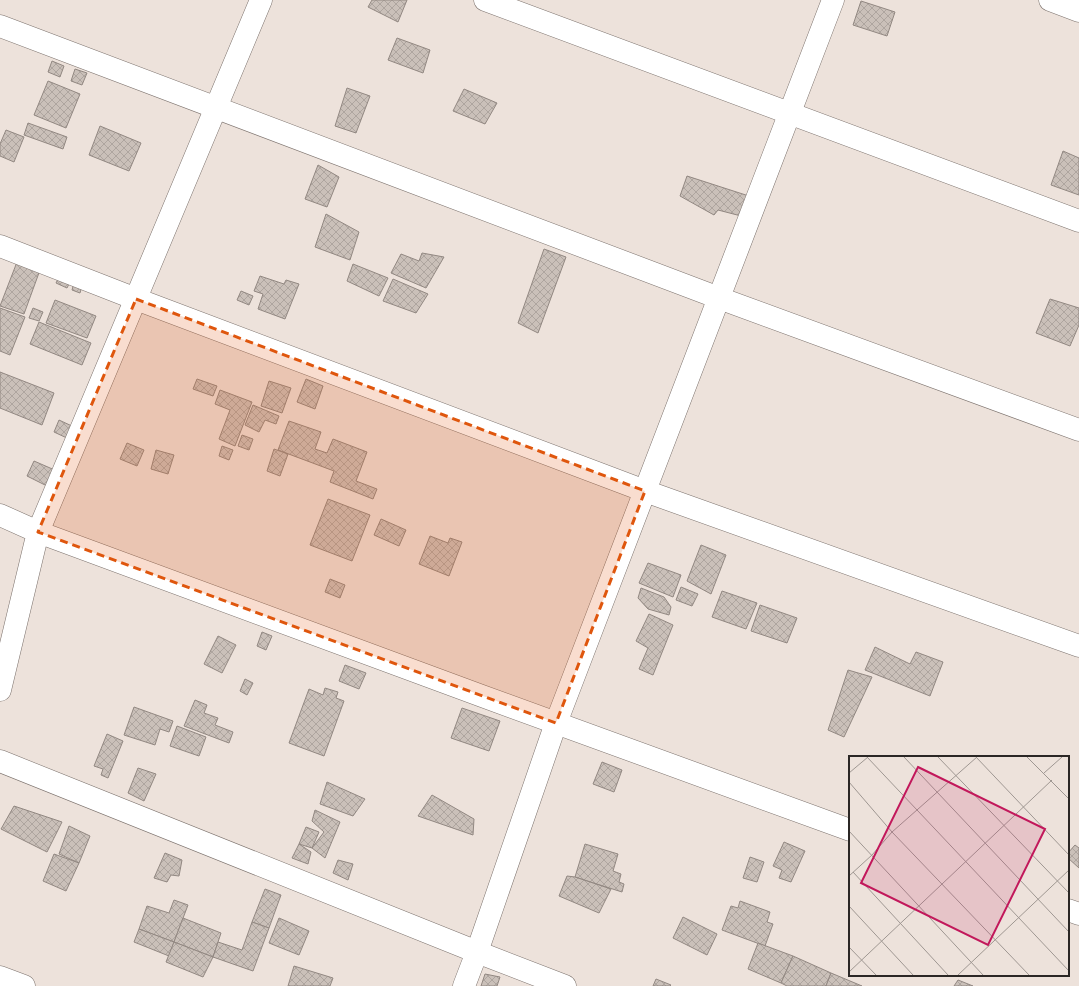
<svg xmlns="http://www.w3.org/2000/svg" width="1079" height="986" font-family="Figtree,sans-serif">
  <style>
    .building { fill: url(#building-cross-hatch); stroke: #928882 }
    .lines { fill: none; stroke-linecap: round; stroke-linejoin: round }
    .street-casing { stroke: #7d736e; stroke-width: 23 }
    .street { stroke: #fff; stroke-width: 22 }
    .marked { fill: #df560d; fill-opacity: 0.2; stroke: #df560d; stroke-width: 3; stroke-dasharray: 8 5; stroke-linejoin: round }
    .inset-road { fill: none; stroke: #9f9792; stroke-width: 1 }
    .view { fill: #c2185b; fill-opacity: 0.15; stroke: #c2185b; stroke-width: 2 }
    .inset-edge { fill: none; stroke: #2b2725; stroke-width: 2 }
  </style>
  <defs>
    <pattern id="building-cross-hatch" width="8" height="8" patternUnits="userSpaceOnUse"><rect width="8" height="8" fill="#cac0b9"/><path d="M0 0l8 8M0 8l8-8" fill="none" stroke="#aea59f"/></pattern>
  </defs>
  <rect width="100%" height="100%" fill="#ede2db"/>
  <g class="building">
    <polygon points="372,0 407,0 398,22 368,7"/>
    <polygon points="861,1 895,12 887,36 853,25"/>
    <polygon points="397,38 430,50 423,73 388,60"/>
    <polygon points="52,61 64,66 60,77 48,72"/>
    <polygon points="75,69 87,73 82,85 71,81"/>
    <polygon points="48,81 80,94 66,128 34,115"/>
    <polygon points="347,88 370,96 356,133 335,126"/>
    <polygon points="464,89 497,103 485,124 453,111"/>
    <polygon points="28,123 67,137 63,149 24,135"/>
    <polygon points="100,126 141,143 129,171 89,155"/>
    <polygon points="6,130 24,137 14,162 0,156 0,144"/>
    <polygon points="1063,151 1079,158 1079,195 1051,185"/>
    <polygon points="318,165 339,177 327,207 305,199"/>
    <polygon points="687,176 752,197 745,217 718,210 714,215 680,196"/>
    <polygon points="326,214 359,232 350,260 315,247"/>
    <polygon points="544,249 566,257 538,333 518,323"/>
    <polygon points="422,253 444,257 426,288 391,273 401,254 419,261"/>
    <polygon points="17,262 40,270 24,314 0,306"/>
    <polygon points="353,264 388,278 379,296 347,281"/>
    <polygon points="260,276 284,284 286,280 299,284 285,319 258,309 263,294 254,291"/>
    <polygon points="59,277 70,282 67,288 56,283"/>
    <polygon points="393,279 428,294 416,313 383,301"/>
    <polygon points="74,283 82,286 80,293 72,290"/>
    <polygon points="241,291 253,296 249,305 237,300"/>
    <polygon points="1050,299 1079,308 1079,325 1070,346 1036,333"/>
    <polygon points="55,300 96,316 87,338 46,323"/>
    <polygon points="0,308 25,317 10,355 0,351"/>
    <polygon points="33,308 43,312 39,321 29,318"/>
    <polygon points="39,322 91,343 82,365 30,344"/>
    <polygon points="0,372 54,393 42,425 0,408"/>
    <polygon points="197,379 217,386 213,396 193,389"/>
    <polygon points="306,379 323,386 315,409 297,402"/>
    <polygon points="269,381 291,388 282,413 261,406"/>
    <polygon points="220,390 252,402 235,446 219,439 230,410 215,404"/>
    <polygon points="253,405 279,416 276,424 265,420 259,432 245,425"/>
    <polygon points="59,420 74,427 69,439 54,432"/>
    <polygon points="289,421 321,432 315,449 327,453 333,439 367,452 356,481 377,489 373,499 330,482 334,471 278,450"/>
    <polygon points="242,435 253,439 249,450 238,446"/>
    <polygon points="127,443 144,450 137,466 120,459"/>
    <polygon points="222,446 233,450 229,460 219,456"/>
    <polygon points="274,449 288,454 280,476 267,471"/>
    <polygon points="156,450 174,455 168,474 151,469"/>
    <polygon points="34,461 57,471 49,487 27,476"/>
    <polygon points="328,499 370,515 352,561 310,545"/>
    <polygon points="381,519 406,530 399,546 374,535"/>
    <polygon points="430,536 448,543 450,538 462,542 449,576 419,564"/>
    <polygon points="701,545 726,555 711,594 687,581"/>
    <polygon points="648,563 681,575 673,597 639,583"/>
    <polygon points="330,579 345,585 340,598 325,592"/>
    <polygon points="681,587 698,594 692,606 676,600"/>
    <polygon points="641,588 664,597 671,607 669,615 648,609 638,598"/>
    <polygon points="722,591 757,603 746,629 712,617"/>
    <polygon points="760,605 797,618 787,643 751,631"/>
    <polygon points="649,614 673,625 653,675 639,669 648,648 636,641"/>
    <polygon points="262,632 272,636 266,650 257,646"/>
    <polygon points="218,636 236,645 222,673 204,664"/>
    <polygon points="875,647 910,664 916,652 943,662 930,696 865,670"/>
    <polygon points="345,665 366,673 359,689 339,681"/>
    <polygon points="848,670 872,677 844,737 828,730"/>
    <polygon points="245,679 253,683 247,695 240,691"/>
    <polygon points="325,688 338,692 336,698 344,701 324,756 289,743 309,689 323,695"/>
    <polygon points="195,700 207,705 204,713 218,718 215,725 233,732 229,743 184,726"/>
    <polygon points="134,707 173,721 169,732 160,729 155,745 124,735"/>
    <polygon points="462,708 500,721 489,751 451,738"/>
    <polygon points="177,726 206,737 199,756 170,746"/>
    <polygon points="107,734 123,741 108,778 101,775 103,769 94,766"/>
    <polygon points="602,762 622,770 614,792 593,784"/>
    <polygon points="138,768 156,774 144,801 128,793"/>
    <polygon points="327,782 365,799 353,816 320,804"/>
    <polygon points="432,795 474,819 473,835 418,816"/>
    <polygon points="14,806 62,822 47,852 1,829"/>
    <polygon points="315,810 340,822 325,858 312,848 324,832 312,821"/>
    <polygon points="69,826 90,836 79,863 59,854"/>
    <polygon points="306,827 319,832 312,848 299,844"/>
    <polygon points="784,842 805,851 791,882 779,878 782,870 773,866"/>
    <polygon points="299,844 311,852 308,864 292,858"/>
    <polygon points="585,844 618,854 613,871 621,874 619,882 624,884 622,892 575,877"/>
    <polygon points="1075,845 1079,848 1079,868 1068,858 1068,853"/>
    <polygon points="165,853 182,860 179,876 171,875 167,882 154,878"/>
    <polygon points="54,854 79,863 66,891 43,881"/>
    <polygon points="750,857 764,862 757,882 743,878"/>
    <polygon points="338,860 353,864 348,880 333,873"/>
    <polygon points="567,876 575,877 611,889 599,913 559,896"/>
    <polygon points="265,889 281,895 269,928 252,922"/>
    <polygon points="174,900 188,905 174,942 139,929 147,906 169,913"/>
    <polygon points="740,901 770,912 767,922 773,924 765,946 722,930 731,906 738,908"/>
    <polygon points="683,917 717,934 707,955 673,938"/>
    <polygon points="183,918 221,933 213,957 174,942"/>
    <polygon points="279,918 309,931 299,955 269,943"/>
    <polygon points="252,922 269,928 253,971 213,957 218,942 242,950"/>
    <polygon points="139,929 174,942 169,956 134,942"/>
    <polygon points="174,942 213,957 203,977 166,962"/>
    <polygon points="758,943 793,956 781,983 748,969"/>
    <polygon points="793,956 831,973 826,986 787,986 781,983"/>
    <polygon points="294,966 333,978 330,986 288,986"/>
    <polygon points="831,973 862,986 826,986"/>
    <polygon points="485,974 500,977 497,986 481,986"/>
    <polygon points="656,979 671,985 670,986 653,986"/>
    <polygon points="958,980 973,986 954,986"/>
  </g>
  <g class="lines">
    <g class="street-casing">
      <g id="street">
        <polyline points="261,0 38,532 482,696 850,830"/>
        <polyline points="485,0 1079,221"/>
        <polyline points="1050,0 1079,11"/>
        <polyline points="0,26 719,298 1079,430"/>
        <polyline points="0,246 136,299 645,491 1079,646"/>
        <polyline points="0,515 38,532 0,690"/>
        <polyline points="0,761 477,952 565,986"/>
        <polyline points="1068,910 1079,914"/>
        <polyline points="0,977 24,986"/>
        <polyline points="464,986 477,952 556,723 833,0"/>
      </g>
    </g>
    <use href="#street" class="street"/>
  </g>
  <path class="marked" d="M136,299L645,491L556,723L38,532Z"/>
  <g transform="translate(849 756)">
    <rect width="220" height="220" fill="#ede2db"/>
    <path class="inset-road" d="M18,1L220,215M55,1L220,176M89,1L220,137M127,1L220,99M128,1L43,76L180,219M178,1L220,43M0,17L19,1M195,17L213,1M0,26L43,76L23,99L0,120M0,75L134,219M4,116L99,219M0,150L64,219M0,191L27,219M0,216L203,24M109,219L220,114"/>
    <path class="view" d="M69,11L196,73L139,189L12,127Z"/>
    <rect width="220" height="220" class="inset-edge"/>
  </g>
</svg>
